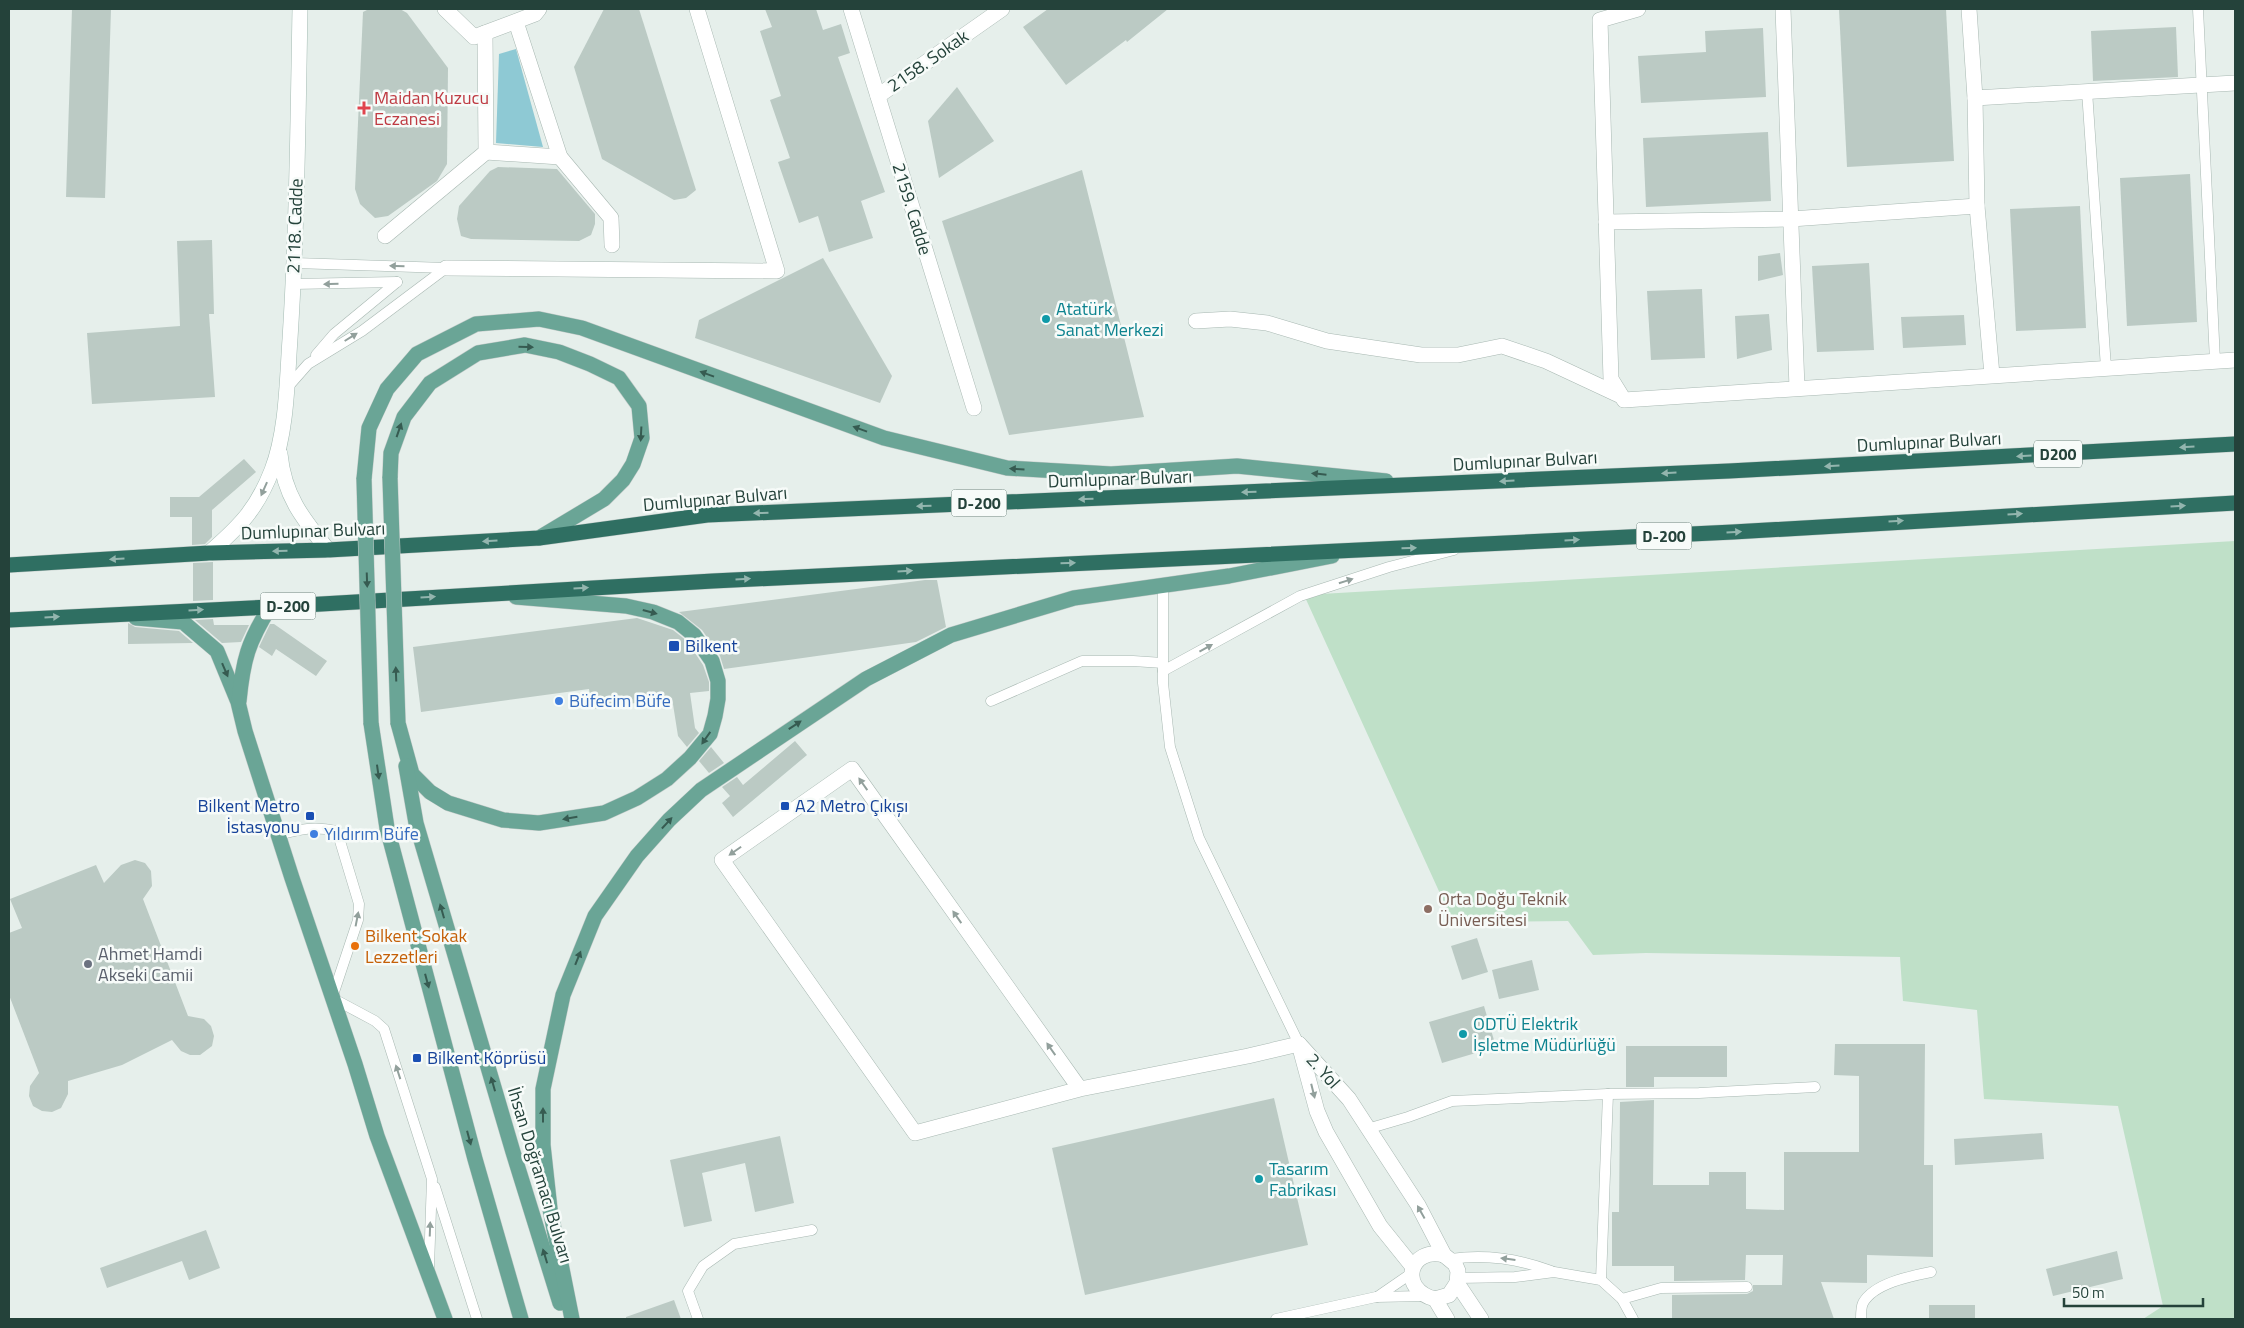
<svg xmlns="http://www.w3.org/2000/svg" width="2244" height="1328" font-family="'Titillium Web',sans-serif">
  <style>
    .green { fill: #bfe0c8 }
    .water { fill: #8ec9d4 }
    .building { fill: #bbcac4 }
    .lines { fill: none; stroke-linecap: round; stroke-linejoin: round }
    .lane-casing { stroke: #a8b8b2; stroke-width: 11 }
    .street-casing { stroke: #a8b8b2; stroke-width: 16 }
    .secondary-casing { stroke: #a4bbb3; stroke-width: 16 }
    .primary-casing { stroke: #c2cac8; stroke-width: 16 }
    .highway-casing { stroke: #c2cac8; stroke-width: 16 }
    .lane { stroke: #fff; stroke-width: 10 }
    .street { stroke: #fff; stroke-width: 15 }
    .secondary { stroke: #fff; stroke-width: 15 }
    .primary { stroke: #6aa596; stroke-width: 15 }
    .highway { stroke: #2f6f62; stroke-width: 15 }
    .primary-bridge-casing { stroke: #c2cac8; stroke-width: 16; stroke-linecap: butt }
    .primary-bridge { stroke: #6aa596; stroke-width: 15 }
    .oneway { fill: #92a09c }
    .oneway2 { fill: #365b51 }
    .oneway3 { fill: #93b5ae }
    .health-dot { fill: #e0444e; stroke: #f7fbf9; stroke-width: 2 }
    .culture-dot { fill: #0f9aa8; stroke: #f7fbf9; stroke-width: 2 }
    .transit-dot { fill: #1a4fb4; stroke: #f7fbf9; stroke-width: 2 }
    .shop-dot { fill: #3f7fe0; stroke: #f7fbf9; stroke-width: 2 }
    .education-dot { fill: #8d6e63; stroke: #f7fbf9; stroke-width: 2 }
    .food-dot { fill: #e8710a; stroke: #f7fbf9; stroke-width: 2 }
    .worship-dot { fill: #6b7280; stroke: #f7fbf9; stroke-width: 2 }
    .labels { text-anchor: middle; stroke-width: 5; stroke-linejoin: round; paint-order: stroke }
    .shield { fill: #f7fbf9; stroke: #637a73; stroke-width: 1 }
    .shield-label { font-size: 16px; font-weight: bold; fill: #24423a }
    .street-label { font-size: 18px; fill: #24423a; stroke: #f7fbf9 }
    .health-label { font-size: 18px; fill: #be3a42; stroke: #f7fbf9; text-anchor: start }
    .culture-label { font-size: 18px; fill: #0d838f; stroke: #f7fbf9; text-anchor: start }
    .transit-label { font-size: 18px; fill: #164399; stroke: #f7fbf9; text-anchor: start }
    .shop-label { font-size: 18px; fill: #366cbe; stroke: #f7fbf9; text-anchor: start }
    .education-label { font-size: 18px; fill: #785e54; stroke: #f7fbf9; text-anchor: start }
    .food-label { font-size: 18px; fill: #c56008; stroke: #f7fbf9; text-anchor: start }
    .worship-label { font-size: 18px; fill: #5b616d; stroke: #f7fbf9; text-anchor: start }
  </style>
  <rect width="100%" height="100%" fill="#e6efeb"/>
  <polygon class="green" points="2235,541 2235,1319 2143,1319 2163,1306 2118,1106 1984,1099 1977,1010 1903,1001 1900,957 1646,953 1593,955 1568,921 1453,922 1304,595"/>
  <polygon class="water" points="516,49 543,147 496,143 499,54"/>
  <g class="building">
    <polygon points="72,9 111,9 105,198 66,197"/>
    <polygon points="369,9 400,9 407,13 448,68 447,164 437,181 388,216 375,218 360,204 355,189 363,12"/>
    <polygon points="604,9 639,9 696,190 686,198 674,200 602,159 574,67"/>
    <polygon points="765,9 816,9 823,30 841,24 850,53 838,57 885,192 861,201 873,238 829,252 818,216 799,223 778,162 790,158 770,100 781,96 760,31 772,27"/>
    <polygon points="1048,9 1168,9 1127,42 1126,40 1066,85 1023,27"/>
    <polygon points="1839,9 1946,9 1954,161 1847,167"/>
    <polygon points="2176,27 2178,77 2093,81 2091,31"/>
    <polygon points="1763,28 1766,97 1641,103 1638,56 1706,52 1705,31"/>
    <polygon points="957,87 994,141 939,178 928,121"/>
    <polygon points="1768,132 1771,201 1646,207 1643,138"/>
    <polygon points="498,167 557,169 595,214 595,224 591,235 579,241 471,239 461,236 457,219 459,206 490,171"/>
    <polygon points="1082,170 1144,417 1009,435 942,221"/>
    <polygon points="2190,174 2197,322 2127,326 2120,178"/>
    <polygon points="2080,206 2086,328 2016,331 2010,209"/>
    <polygon points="212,240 214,314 209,314 215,397 92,404 87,333 180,326 177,241"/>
    <polygon points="1780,253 1783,275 1758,281 1758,256"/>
    <polygon points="823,258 892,376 880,403 695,338 699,320"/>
    <polygon points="1869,263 1874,350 1817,352 1812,266"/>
    <polygon points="1702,289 1705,358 1651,360 1647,291"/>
    <polygon points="1769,314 1772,350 1737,359 1735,316"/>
    <polygon points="1964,315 1966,345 1903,348 1901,317"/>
    <polygon points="244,459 256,472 212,510 212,537 205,544 192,545 192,517 170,517 170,497 199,497"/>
    <polygon points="213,562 213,600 193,601 193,563"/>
    <polygon points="925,580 937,580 946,627 916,642 724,669 720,656 702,630 679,612"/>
    <polygon points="637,618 673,630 687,641 703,665 709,682 709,691 690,693 695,728 699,733 687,747 678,736 672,698 592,709 589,689 421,712 413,647"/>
    <polygon points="213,619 214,625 249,625 241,642 222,643 195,620"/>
    <polygon points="128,623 135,627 179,631 193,643 128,644"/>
    <polygon points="270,624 274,624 327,661 316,676 276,649 272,656 259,647"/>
    <polygon points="795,741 807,755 733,817 722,803 730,796 722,787 737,777 743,785"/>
    <polygon points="711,747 724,763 709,773 699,761"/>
    <polygon points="135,860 145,863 151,871 152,886 143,899 188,1016 204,1019 211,1026 214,1036 212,1046 200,1055 190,1055 181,1051 172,1040 122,1065 68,1081 68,1094 61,1108 52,1112 42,1111 33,1106 29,1096 30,1086 39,1073 9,995 9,933 22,928 10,899 96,865 104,883 121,865"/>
    <polygon points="1477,938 1488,972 1462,980 1451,946"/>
    <polygon points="1532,960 1539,990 1499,999 1492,970"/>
    <polygon points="1484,1006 1496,1047 1442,1063 1429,1022"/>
    <polygon points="1835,1044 1925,1044 1924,1165 1933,1165 1933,1257 1867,1255 1867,1283 1821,1282 1834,1319 1672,1319 1672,1295 1747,1294 1753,1291 1753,1285 1782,1285 1783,1255 1746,1255 1745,1280 1674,1281 1674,1266 1612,1266 1612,1212 1619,1212 1620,1102 1654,1100 1653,1185 1709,1185 1709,1172 1746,1172 1746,1209 1784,1210 1784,1152 1859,1152 1859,1076 1834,1075"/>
    <polygon points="1626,1046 1727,1046 1727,1077 1654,1077 1654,1087 1626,1087"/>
    <polygon points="1274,1098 1308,1245 1085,1295 1052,1148"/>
    <polygon points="2042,1133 2044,1159 1955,1165 1954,1139"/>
    <polygon points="780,1136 794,1203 755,1212 745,1163 702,1173 712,1221 684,1227 670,1160"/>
    <polygon points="206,1230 220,1268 189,1280 182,1261 107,1288 100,1268"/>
    <polygon points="2117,1251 2123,1279 2053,1296 2046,1269"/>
    <polygon points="674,1300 681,1319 626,1319 626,1317"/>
    <rect x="1929" y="1305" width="46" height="14"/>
  </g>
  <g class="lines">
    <g class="lane-casing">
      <g id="lane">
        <polyline points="2198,9 2215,361"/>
        <polyline points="2087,91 2106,368"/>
        <polyline points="295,263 446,268"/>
        <polyline points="293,284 397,282"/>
        <polyline points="316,355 334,334 397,282"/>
        <polyline points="286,389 308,364 362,331 446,268"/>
        <polyline points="1163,584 1163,683 1170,747 1199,838 1299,1044"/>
        <polyline points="1163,671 1300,596 1389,567 1454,550"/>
        <polyline points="991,701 1082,661 1133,661 1163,663"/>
        <path d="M278,835C301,829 314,826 337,831L359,904L358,920L332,998L375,1021L384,1029L432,1179L429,1267"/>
        <polyline points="1367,1129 1408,1117 1452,1101 1608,1094 1699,1093 1815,1087"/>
        <polyline points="435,1187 477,1319"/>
        <path d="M1451,1259C1485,1254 1519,1259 1551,1271"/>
        <polyline points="1458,1278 1515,1277 1554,1272 1601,1280 1622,1299 1633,1319"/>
        <polyline points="1601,1280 1608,1094"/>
        <polyline points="1377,1297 1412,1273"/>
        <polyline points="1622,1299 1661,1288 1747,1287"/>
        <polyline points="698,1319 688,1291 703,1266 734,1244 812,1230"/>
        <polyline points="1276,1319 1376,1297 1423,1296"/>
        <path d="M1861,1319C1861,1315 1861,1307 1863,1303C1874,1283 1911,1276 1931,1272"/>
      </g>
    </g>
    <g class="street-casing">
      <g id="street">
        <polyline points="445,9 474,37 535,14 539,9"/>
        <polyline points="851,9 974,408"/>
        <polyline points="1638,9 1600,20 1611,379 1624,400 2235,360"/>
        <polyline points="1783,9 1797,388"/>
        <polyline points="1969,9 1975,98 1977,206 1992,375"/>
        <polyline points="516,22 560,157 611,218 612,245"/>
        <polyline points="878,96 1002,9"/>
        <polyline points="1975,98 2235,83"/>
        <polyline points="486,152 560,157"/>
        <polyline points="1606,222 1791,219 1977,206"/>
        <polyline points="385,236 486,152 485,33"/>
        <polyline points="446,268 777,271 697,9"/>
        <polyline points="1196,321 1230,319 1267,323 1327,341 1421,355 1458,355 1502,346 1546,361 1621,396"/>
        <polyline points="1299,1044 1349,1099 1418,1205 1444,1255 1455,1264 1458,1271 1457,1283 1481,1319"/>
        <polyline points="1300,1048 1317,1111 1326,1132 1380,1226 1413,1267"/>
        <polyline points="1080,1089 852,769 722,860 915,1133 1080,1089 1248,1056 1299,1044"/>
        <path d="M1444,1255C1410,1246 1397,1289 1435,1299L1447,1319"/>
        <polyline points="1435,1299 1449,1295 1457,1283"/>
      </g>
    </g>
    <g class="secondary-casing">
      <g id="secondary">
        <path d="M280,454C284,496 303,519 328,550"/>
        <path d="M209,553C240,526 257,509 272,470C287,431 287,380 290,339C297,229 298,119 300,9"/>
      </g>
    </g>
    <g class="primary-casing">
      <g id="primary">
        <polyline points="390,478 391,453 404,417 430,383 478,353 525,345 559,352 590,364 619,378 639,406 642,438 633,464 623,480 604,499 539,538"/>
        <polyline points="364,479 369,428 387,389 417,354 476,324 539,319 582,328 884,438 1007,468 1111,474 1237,466 1386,481"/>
        <polyline points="136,618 183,622 217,651 238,702 245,731 292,878 355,1064 377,1136 445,1319"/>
        <path d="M239,701C243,660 248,642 270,607"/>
        <polyline points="371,723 387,828 475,1159 521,1319"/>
        <polyline points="398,723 412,774 430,792 448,803 503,820 539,823 604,813 637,798 667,779 690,758 710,734 715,716 718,699 718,681 712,661 694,635 678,622 653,612 626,606 516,597"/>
        <polyline points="406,766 416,823 513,1152 560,1303"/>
        <polyline points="572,1319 550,1209 543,1145 543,1089 563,995 595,916 637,856 669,820 701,790 866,679 951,635 1074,598 1229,576 1332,556"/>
      </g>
    </g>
    <g class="highway-casing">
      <g id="highway">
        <polyline points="9,565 209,553 328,550 539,538 707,515 1729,471 2235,444"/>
        <polyline points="9,620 270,607 713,581 1733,532 2235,503"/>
      </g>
    </g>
    <use href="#lane" class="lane"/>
    <use href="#street" class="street"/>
    <use href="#secondary" class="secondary"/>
    <use href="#primary" class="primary"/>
    <use href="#highway" class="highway"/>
    <g class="primary-bridge-casing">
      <g id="primary-bridge">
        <polyline points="390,478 398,723"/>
        <polyline points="364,479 371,723"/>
      </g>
    </g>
    <use href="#primary-bridge" class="primary-bridge"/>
  </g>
  <defs><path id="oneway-solid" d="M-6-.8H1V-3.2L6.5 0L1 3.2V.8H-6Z" transform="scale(1.25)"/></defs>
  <g class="oneway">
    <use href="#oneway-solid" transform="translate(397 266) rotate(-178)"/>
    <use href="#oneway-solid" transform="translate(331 284) rotate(179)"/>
    <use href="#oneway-solid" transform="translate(351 337) rotate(-32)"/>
    <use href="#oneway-solid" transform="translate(264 489) rotate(114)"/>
    <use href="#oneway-solid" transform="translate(1346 581) rotate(-18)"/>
    <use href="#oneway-solid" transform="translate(1206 648) rotate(-29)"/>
    <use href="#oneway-solid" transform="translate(863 784) rotate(-125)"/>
    <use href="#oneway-solid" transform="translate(735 851) rotate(145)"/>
    <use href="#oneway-solid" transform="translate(957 917) rotate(-125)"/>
    <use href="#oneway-solid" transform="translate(357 919) rotate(-79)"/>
    <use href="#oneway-solid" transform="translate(1051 1049) rotate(-125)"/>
    <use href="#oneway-solid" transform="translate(398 1072) rotate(-108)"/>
    <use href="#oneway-solid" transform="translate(1313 1091) rotate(76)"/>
    <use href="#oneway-solid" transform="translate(1421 1212) rotate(-119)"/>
    <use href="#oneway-solid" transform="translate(430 1229) rotate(-88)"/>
    <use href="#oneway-solid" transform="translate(1508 1259) rotate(-173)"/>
  </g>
  <g class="oneway2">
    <use href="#oneway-solid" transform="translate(526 347) rotate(2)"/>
    <use href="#oneway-solid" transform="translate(707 374) rotate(-160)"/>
    <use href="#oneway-solid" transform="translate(860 429) rotate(-160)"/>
    <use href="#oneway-solid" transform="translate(399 430) rotate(-71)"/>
    <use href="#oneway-solid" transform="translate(641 434) rotate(93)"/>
    <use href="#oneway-solid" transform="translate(1017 469) rotate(-177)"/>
    <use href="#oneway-solid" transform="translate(1319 474) rotate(-174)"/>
    <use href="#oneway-solid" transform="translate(367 580) rotate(88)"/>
    <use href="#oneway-solid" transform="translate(650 612) rotate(15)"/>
    <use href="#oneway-solid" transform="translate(225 670) rotate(67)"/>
    <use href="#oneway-solid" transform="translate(396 674) rotate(-92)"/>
    <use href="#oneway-solid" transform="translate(795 725) rotate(-33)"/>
    <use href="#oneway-solid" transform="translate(706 738) rotate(125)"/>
    <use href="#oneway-solid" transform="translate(378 772) rotate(82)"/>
    <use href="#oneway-solid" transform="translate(570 818) rotate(170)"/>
    <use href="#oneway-solid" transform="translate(667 823) rotate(-47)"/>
    <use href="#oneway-solid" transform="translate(442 911) rotate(-106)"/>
    <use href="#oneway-solid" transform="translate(578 958) rotate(-68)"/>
    <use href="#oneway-solid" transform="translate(427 981) rotate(75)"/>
    <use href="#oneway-solid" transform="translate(493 1084) rotate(-106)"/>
    <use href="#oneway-solid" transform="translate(543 1115) rotate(-90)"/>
    <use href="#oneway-solid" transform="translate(469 1138) rotate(75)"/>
    <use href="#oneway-solid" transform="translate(545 1256) rotate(-107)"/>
  </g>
  <g class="oneway3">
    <use href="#oneway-solid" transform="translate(2187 447) rotate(177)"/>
    <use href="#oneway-solid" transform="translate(2024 456) rotate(177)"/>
    <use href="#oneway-solid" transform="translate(1832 466) rotate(177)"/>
    <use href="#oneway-solid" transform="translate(1669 473) rotate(177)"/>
    <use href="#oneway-solid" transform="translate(1507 481) rotate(177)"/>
    <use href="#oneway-solid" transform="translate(1249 492) rotate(178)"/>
    <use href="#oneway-solid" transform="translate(1086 499) rotate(178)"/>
    <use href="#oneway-solid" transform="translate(924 506) rotate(178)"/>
    <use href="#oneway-solid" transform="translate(2178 506) rotate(-3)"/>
    <use href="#oneway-solid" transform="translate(761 513) rotate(178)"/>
    <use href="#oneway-solid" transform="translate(2015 514) rotate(-3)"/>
    <use href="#oneway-solid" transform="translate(1896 521) rotate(-4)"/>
    <use href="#oneway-solid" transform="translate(1734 532) rotate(-3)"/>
    <use href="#oneway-solid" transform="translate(1572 540) rotate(-3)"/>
    <use href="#oneway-solid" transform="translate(490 541) rotate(177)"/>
    <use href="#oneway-solid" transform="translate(1409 548) rotate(-2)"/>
    <use href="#oneway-solid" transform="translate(280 551) rotate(179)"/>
    <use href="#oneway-solid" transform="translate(117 559) rotate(177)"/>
    <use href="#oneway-solid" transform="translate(1068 563) rotate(-2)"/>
    <use href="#oneway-solid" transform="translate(905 571) rotate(-3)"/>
    <use href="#oneway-solid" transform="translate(743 579) rotate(-3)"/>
    <use href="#oneway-solid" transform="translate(581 588) rotate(-3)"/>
    <use href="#oneway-solid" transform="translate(428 597) rotate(-3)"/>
    <use href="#oneway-solid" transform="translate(196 610) rotate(-3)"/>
    <use href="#oneway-solid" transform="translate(52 617) rotate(-3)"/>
  </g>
  <path class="health-dot" d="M361.5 100.5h5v5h5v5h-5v5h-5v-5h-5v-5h5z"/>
  <g class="culture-dot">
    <circle cx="1046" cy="319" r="5"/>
    <circle cx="1463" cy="1034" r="5"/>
    <circle cx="1259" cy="1179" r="5"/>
  </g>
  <g class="transit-dot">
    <rect x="668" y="640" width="12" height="12" rx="2.5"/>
    <rect x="780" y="801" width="10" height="10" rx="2.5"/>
    <rect x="305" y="811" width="10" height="10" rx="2.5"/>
    <rect x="412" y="1053" width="10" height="10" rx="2.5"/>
  </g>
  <g class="shop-dot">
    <circle cx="559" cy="701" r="5"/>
    <circle cx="314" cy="834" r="5"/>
  </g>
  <circle class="education-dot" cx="1428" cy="909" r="5"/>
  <circle class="food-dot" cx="355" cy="946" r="5"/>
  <circle class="worship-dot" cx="88" cy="964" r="5"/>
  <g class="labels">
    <g class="shield">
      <rect x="2034" y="440.5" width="48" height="27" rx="4"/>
      <rect x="951.5" y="489.5" width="55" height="27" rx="4"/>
      <rect x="1636.5" y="522.5" width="55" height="27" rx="4"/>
      <rect x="260.5" y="592.5" width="55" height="27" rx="4"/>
    </g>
    <g class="shield-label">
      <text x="2058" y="460">D200</text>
      <text x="979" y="509">D-200</text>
      <text x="1664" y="542">D-200</text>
      <text x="288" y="612">D-200</text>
    </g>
    <g class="street-label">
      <text transform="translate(928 61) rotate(-35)" y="6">2158. Sokak</text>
      <text transform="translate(912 209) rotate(73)" y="6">2159. Cadde</text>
      <text transform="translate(295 226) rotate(-88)" y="6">2118. Cadde</text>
      <text transform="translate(1929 442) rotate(-3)" y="6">Dumlupınar Bulvarı</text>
      <text transform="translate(1525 461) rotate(-3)" y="6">Dumlupınar Bulvarı</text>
      <text transform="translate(1120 479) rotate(-2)" y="6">Dumlupınar Bulvarı</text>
      <text transform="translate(715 499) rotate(-5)" y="6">Dumlupınar Bulvarı</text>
      <text transform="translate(313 531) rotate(-2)" y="6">Dumlupınar Bulvarı</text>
      <text transform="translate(1323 1071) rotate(48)" y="6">2. Yol</text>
      <text transform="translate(540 1175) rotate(73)" y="6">İhsan Doğramacı Bulvarı</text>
    </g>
    <g class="health-label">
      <text x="374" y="104">Maidan Kuzucu<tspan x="374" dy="21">Eczanesi</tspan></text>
    </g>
    <g class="culture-label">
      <text x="1056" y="315">Atatürk<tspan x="1056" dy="21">Sanat Merkezi</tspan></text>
      <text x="1473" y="1030">ODTÜ Elektrik<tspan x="1473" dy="21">İşletme Müdürlüğü</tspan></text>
      <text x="1269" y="1175">Tasarım<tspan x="1269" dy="21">Fabrikası</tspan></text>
    </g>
    <g class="transit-label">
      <text x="685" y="652">Bilkent</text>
      <text x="300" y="812" text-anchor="end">Bilkent Metro<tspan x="300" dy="21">İstasyonu</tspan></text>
      <text x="795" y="812">A2 Metro Çıkışı</text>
      <text x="427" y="1064">Bilkent Köprüsü</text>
    </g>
    <g class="shop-label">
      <text x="569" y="707">Büfecim Büfe</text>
      <text x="324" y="840">Yıldırım Büfe</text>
    </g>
    <g class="education-label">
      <text x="1438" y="905">Orta Doğu Teknik<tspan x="1438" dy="21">Üniversitesi</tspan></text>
    </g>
    <g class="food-label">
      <text x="365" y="942">Bilkent Sokak<tspan x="365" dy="21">Lezzetleri</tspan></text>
    </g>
    <g class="worship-label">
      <text x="98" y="960">Ahmet Hamdi<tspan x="98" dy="21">Akseki Camii</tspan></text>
    </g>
  </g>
  <rect width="2244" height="1328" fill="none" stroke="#24423a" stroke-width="20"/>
  <path d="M2064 1298v8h139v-8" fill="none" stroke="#24423a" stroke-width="2.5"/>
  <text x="2072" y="1298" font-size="15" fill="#24423a" stroke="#f7fbf9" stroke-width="4" paint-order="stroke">50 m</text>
</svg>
